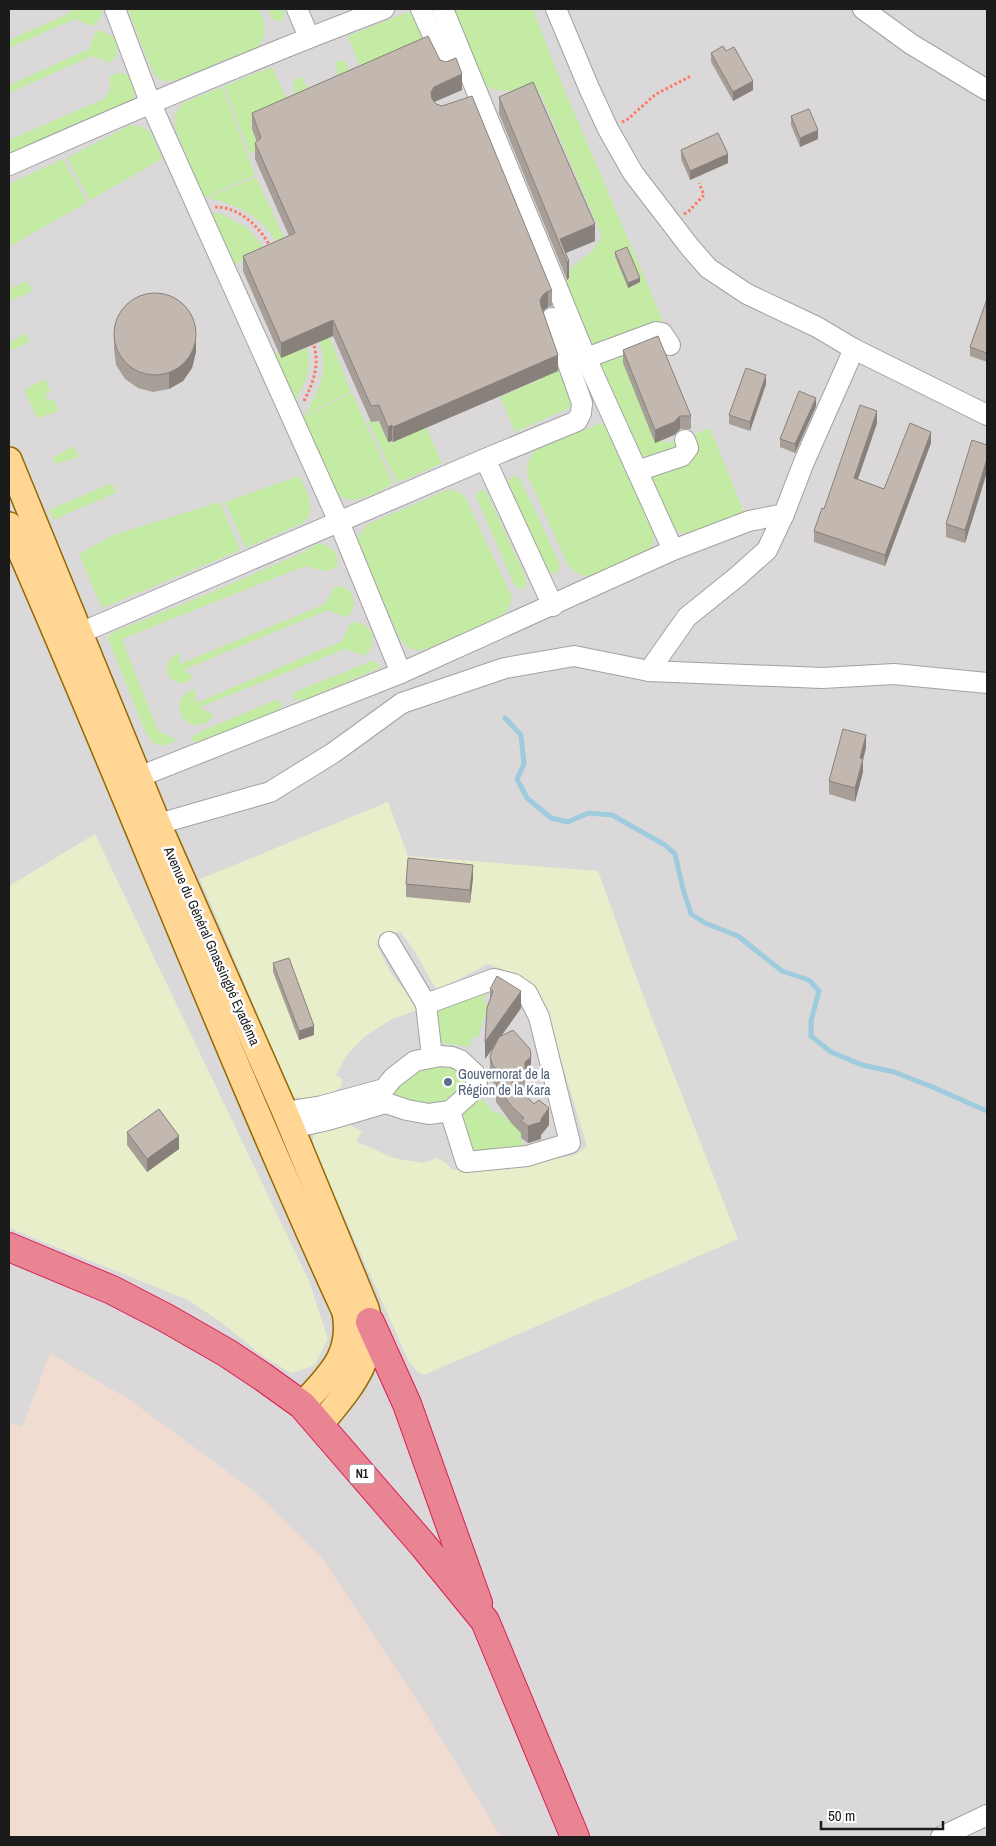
<svg xmlns="http://www.w3.org/2000/svg" width="996" height="1846" font-family="'Archivo Narrow',sans-serif">
  <style>
    .residential { fill: #dad8d8 }
    .military { fill: #f1dcd2 }
    .farmland { fill: #e9eeca }
    .grass { fill: #c3eba3 }
    .lines { fill: none; stroke-linecap: round; stroke-linejoin: round }
    .stream { stroke: #9eccde; stroke-width: 5 }
    .minor-casing { stroke: #a2a2a2; stroke-width: 22 }
    .major-casing { stroke: #936900; stroke-width: 28 }
    .highway-casing { stroke: #dc1c55; stroke-width: 30 }
    .path { stroke: #ff7860; stroke-width: 3; stroke-dasharray: 2.5 2.5; stroke-linecap: butt }
    .minor { stroke: #fff; stroke-width: 20 }
    .major { stroke: #ffd694; stroke-width: 25 }
    .highway { stroke: #e98492; stroke-width: 28 }
    .wall { fill: #a79e97 }
    .shaded-wall { fill: #88817b }
    .building { fill: #c2b8b0; stroke: #88817b }
    .service-dot { fill: #5c6f8a; stroke: #fff; stroke-width: 2 }
    .labels { text-anchor: middle; stroke-width: 5; stroke-linejoin: round; paint-order: stroke }
    .shield { fill: #fff; stroke: #5f5f5f; stroke-width: 1 }
    .shield-label { font-size: 12px; font-weight: bold; fill: #1b1b1b }
    .street-label { font-size: 14px; fill: #1b1b1b; stroke: #fff }
    .service-label { font-size: 14px; fill: #4e5e75; stroke: #fff; text-anchor: start }
  </style>
  <rect width="100%" height="100%" fill="#eeeae0"/>
  <rect class="residential" x="9" y="9" width="978" height="1828"/>
  <polygon class="military" points="50,1353 130,1400 255,1492 322,1558 426,1714 501,1837 9,1837 9,1422 22,1427"/>
  <g class="farmland">
    <polygon points="388,802 408,856 598,871 641,990 738,1239 424,1375 418,1372 409,1362 318,1158 312,1143 315,1130 347,1123 362,1132 356,1141 393,1158 424,1163 437,1158 446,1163 453,1170 476,1170 573,1156 587,1147 547,1012 536,989 517,974 488,964 437,991 414,950 400,931 376,944 392,975 407,993 417,1010 390,1020 363,1038 346,1056 336,1075 342,1079 342,1086 332,1093 325,1098 308,1099 293,1097 200,879"/>
    <polygon points="95,834 309,1281 328,1339 314,1366 291,1373 264,1357 222,1323 188,1300 9,1228 9,886"/>
  </g>
  <g class="grass">
    <path d="M71,9H102C102,17 99,21 93,26L75,19L9,48V40L68,14Z"/>
    <path d="M128,9H259C265,23 268,34 258,47L176,80C170,82 163,82 158,78C150,72 133,21 128,9Z"/>
    <polygon points="268,9 283,9 285,14 281,22 272,19"/>
    <path d="M453,9H533L557,72L663,321L604,347L593,345L566,283C566,260 598,258 601,234L541,94C523,85 497,99 483,82Z"/>
    <polygon points="408,12 415,12 443,74 365,79 348,36"/>
    <path d="M96,31C116,30 125,51 110,63L92,56L9,93V85L89,49Z"/>
    <polygon points="344,60 351,72 338,79 336,62"/>
    <polygon points="272,67 292,110 283,108 250,123 259,150 250,154 224,86"/>
    <path d="M123,73C135,78 137,88 134,99L9,156V140L104,99L110,90V75Z"/>
    <polygon points="301,77 309,89 295,96 293,80"/>
    <polygon points="222,87 255,175 204,198 175,128 175,114 183,103"/>
    <polygon points="130,125 139,126 150,131 162,159 90,200 67,158"/>
    <polygon points="63,159 87,202 9,247 9,184"/>
    <path d="M256,177L286,242L278,245C263,217 238,204 207,198Z"/>
    <polygon points="219,213 246,227 265,248 265,251 235,264 212,214"/>
    <polygon points="27,281 32,291 9,301 9,289"/>
    <polygon points="26,333 30,342 9,351 9,343"/>
    <path d="M323,333L326,339L330,338L351,392L305,415C321,386 330,370 318,337Z"/>
    <path d="M305,342C314,364 306,382 295,402L274,354Z"/>
    <polygon points="629,347 656,439 669,443 676,440 681,450 644,461 639,457 600,364 602,360"/>
    <polygon points="555,352 575,404 567,409 515,432 500,397 542,379 532,355"/>
    <polygon points="45,379 51,391 45,394 48,401 54,399 59,411 37,418 24,390"/>
    <path d="M352,393L393,484C376,492 350,511 335,491L301,418Z"/>
    <polygon points="372,420 374,423 379,421 388,443 426,427 442,463 397,483 368,421"/>
    <path d="M604,422L653,527C655,536 654,547 646,552C636,560 605,570 592,576C580,576 573,573 567,563L527,474C527,464 529,459 535,450Z"/>
    <path d="M710,428L745,515L691,534C666,534 660,504 651,485L652,478L688,437Z"/>
    <polygon points="73,446 79,457 55,464 53,458"/>
    <path d="M299,476C306,491 319,509 303,523L246,548L225,502Z"/>
    <path d="M513,476L518,477L521,481L560,564L558,572C553,575 551,573 547,570L509,486L508,481Z"/>
    <polygon points="112,483 116,493 53,520 49,510"/>
    <path d="M452,490L462,494L466,499L511,595C512,607 507,611 499,618L423,650C412,651 406,647 400,639L358,547V536L368,524L445,491Z"/>
    <polygon points="482,490 487,493 526,578 526,585 524,588 520,589 514,584 476,497 478,492"/>
    <polygon points="220,502 240,550 102,608 79,554 113,535"/>
    <path d="M318,543C331,546 338,551 338,565C327,576 318,568 305,566L122,639L158,731L178,740L162,746L153,743L145,731L110,644L108,638L111,633L212,592L302,553Z"/>
    <path d="M335,586L346,588C357,597 356,609 346,617L328,610L183,670L193,676L186,683C164,685 159,660 180,653V664L325,604Z"/>
    <path d="M351,622C372,622 380,641 365,656L345,649L200,707L214,716L205,724L192,725L182,718L179,706C181,696 186,692 195,689L196,703L342,641Z"/>
    <polygon points="372,661 376,662 380,665 379,668 304,700 294,699 293,694 297,691"/>
    <polygon points="278,699 282,704 278,711 201,742 191,741 192,737 199,732"/>
    <polygon points="489,983 483,1001 488,1005 478,1037 472,1037 470,1047 440,1043 434,1012 441,1001"/>
    <polygon points="422,1064 464,1066 469,1086 445,1107 403,1103 395,1095 398,1081"/>
    <polygon points="476,1099 485,1101 493,1112 499,1113 523,1131 519,1137 526,1147 476,1156 468,1149 459,1120"/>
  </g>
  <g class="lines">
    <polyline class="stream" points="505,718 521,735 524,764 517,779 527,798 551,818 568,822 588,813 612,815 665,845 675,854 683,889 691,914 705,923 738,936 782,971 809,980 819,991 811,1021 811,1036 831,1052 862,1065 894,1072 930,1086 987,1111"/>
    <g class="minor-casing">
      <g id="minor">
        <polyline points="115,9 150,102 339,522 401,673"/>
        <polyline points="297,9 309,37"/>
        <polyline points="421,9 447,66"/>
        <polyline points="443,9 586,358 673,550"/>
        <polyline points="556,9 589,88 608,129 633,173 689,246 708,268 747,294 817,327 854,349 987,415"/>
        <polyline points="863,9 911,44 987,90"/>
        <path d="M9,165C133,110 257,57 384,9"/>
        <polyline points="586,358 656,332 662,333 670,345"/>
        <polyline points="485,459 553,606"/>
        <polyline points="637,471 682,456 688,448 685,440"/>
        <polyline points="66,639 485,459 577,421 581,413 582,403 552,318"/>
        <polyline points="649,671 687,617 738,576 767,550 784,514"/>
        <polyline points="126,782 401,673 673,550 749,521 784,514 804,462 854,349"/>
        <polyline points="158,824 270,792 333,753 402,703 505,668 574,656 649,671 822,678 894,674 987,683"/>
        <polyline points="389,942 426,1004"/>
        <polyline points="432,1057 426,1004 494,979 514,984 527,993 539,1017 570,1143 527,1156 466,1162 450,1111"/>
        <polyline points="285,1112 322,1106 384,1089 393,1078 415,1061 440,1056 452,1057 460,1060 475,1074 477,1082 474,1090 450,1111 429,1114 407,1110 386,1103 379,1095 384,1089"/>
        <polyline points="292,1128 328,1120 386,1103"/>
        <polyline points="941,1837 987,1815"/>
      </g>
    </g>
    <g class="major-casing">
      <g id="major">
        <path d="M9,460L158,824L285,1112L366,1308C380,1358 349,1389 320,1425"/>
        <path d="M9,525C124,786 226,1053 345,1312C353,1356 329,1375 302,1405"/>
      </g>
    </g>
    <g class="highway-casing">
      <g id="highway">
        <polyline points="9,1247 112,1290 166,1318 227,1353 263,1377 302,1405 423,1545 485,1621 575,1837"/>
        <polyline points="370,1322 407,1404 478,1603"/>
      </g>
    </g>
    <g class="path">
      <polyline points="622,122 628,119 656,94 691,76"/>
      <path d="M215,207C240,207 260,227 271,248"/>
      <polyline points="684,214 688,212 704,195 699,183"/>
      <path d="M304,401C314,381 321,362 312,340"/>
    </g>
    <use href="#minor" class="minor"/>
    <use href="#major" class="major"/>
    <use href="#highway" class="highway"/>
  </g>
  <g class="wall">
    <polygon points="726,51 753,90 733,101 711,62 711,53"/>
    <polygon points="440,60 462,90 434,102 552,291 552,306 548,307 543,311 558,371 393,442 392,441 388,442 379,421 371,422 333,336 281,358 243,271 243,256 289,236 255,159 255,143 257,142 252,129 252,113"/>
    <polygon points="499,97 595,241 566,253 569,278 567,280 499,114"/>
    <polygon points="791,116 818,139 800,147 791,125"/>
    <polygon points="681,150 728,163 690,180 681,159"/>
    <polygon points="615,252 640,282 628,288 615,256"/>
    <polygon points="987,299 987,362 970,356 970,347"/>
    <polygon points="114,333 196,352 192,368 183,381 169,389 153,392 138,388 125,379 116,365 114,349"/>
    <polygon points="623,350 691,416 691,429 680,429 674,435 655,443 623,363"/>
    <polygon points="766,384 750,431 729,424 729,415"/>
    <polygon points="816,406 795,453 780,447 780,439"/>
    <polygon points="877,423 858,479 884,489 931,443 885,566 814,542 814,531 824,509"/>
    <polygon points="987,445 987,472 965,543 946,537 946,524"/>
    <polygon points="866,748 863,759 863,772 855,802 829,794 829,781"/>
    <polygon points="473,878 470,903 406,897 406,884"/>
    <polygon points="273,963 314,1035 299,1040 273,972"/>
    <polygon points="490,989 521,1008 502,1035 531,1074 525,1079 525,1088 519,1089 549,1125 541,1135 541,1139 528,1143 521,1138 521,1133 512,1124 496,1102 496,1085 493,1083 490,1074 490,1057 494,1047 485,1059 490,1000"/>
    <polygon points="127,1132 179,1149 147,1172 127,1145"/>
  </g>
  <g class="shaded-wall">
    <polygon points="462,74 462,90 434,102 431,108 431,92 434,87"/>
    <polygon points="753,81 753,90 733,101 733,92"/>
    <polygon points="818,130 818,139 800,147 800,138"/>
    <polygon points="728,154 728,163 690,180 690,171"/>
    <polygon points="595,224 595,241 563,254 560,239"/>
    <polygon points="569,261 569,278 567,280 567,262"/>
    <polygon points="640,278 640,282 628,288 628,283"/>
    <polygon points="548,291 548,307 543,311 540,315 540,300 543,295"/>
    <polygon points="333,320 333,336 281,358 281,343"/>
    <polygon points="196,336 196,352 192,368 183,381 169,389 169,373"/>
    <polygon points="558,355 558,371 393,442 393,427"/>
    <polygon points="766,375 766,384 750,431 750,422"/>
    <polygon points="816,398 816,406 795,453 795,444"/>
    <polygon points="877,411 877,423 854,490 854,478"/>
    <polygon points="680,416 680,429 674,435 655,443 655,430"/>
    <polygon points="392,425 392,441 388,442 388,427"/>
    <polygon points="931,432 931,443 885,566 885,555"/>
    <polygon points="987,459 987,472 965,543 965,530"/>
    <polygon points="866,735 866,748 860,771 860,758"/>
    <polygon points="863,759 863,772 855,802 855,788"/>
    <polygon points="473,865 473,878 470,903 470,890"/>
    <polygon points="521,991 521,1008 485,1059 485,1042"/>
    <polygon points="314,1026 314,1035 299,1040 299,1031"/>
    <polygon points="531,1057 531,1074 525,1079 525,1062"/>
    <polygon points="549,1108 549,1125 541,1135 541,1139 528,1143 528,1126 541,1119"/>
    <polygon points="179,1136 179,1149 147,1172 147,1159"/>
  </g>
  <g class="building">
    <polygon points="428,36 440,60 446,62 456,58 462,74 434,87 431,92 432,99 436,104 442,106 472,96 552,291 548,291 543,295 540,300 541,306 558,355 393,427 392,425 388,427 379,405 371,406 333,320 281,343 243,256 295,233 255,143 261,138 252,113"/>
    <polygon points="723,46 726,51 734,47 753,81 733,92 711,53"/>
    <polygon points="533,82 595,224 560,239 569,261 567,262 499,97"/>
    <polygon points="809,109 818,130 800,138 791,116"/>
    <polygon points="718,133 728,154 690,171 681,150"/>
    <polygon points="627,247 640,278 628,283 615,252"/>
    <circle cx="155" cy="334" r="41"/>
    <polygon points="987,299 987,353 970,347"/>
    <polygon points="658,336 691,416 680,416 674,422 655,430 623,350"/>
    <polygon points="746,368 766,375 750,422 729,415"/>
    <polygon points="799,391 816,398 795,444 780,439"/>
    <polygon points="860,405 877,411 854,478 884,489 910,423 931,432 885,555 814,531 822,508 824,509"/>
    <polygon points="972,440 987,445 987,459 965,530 946,524"/>
    <polygon points="843,729 866,735 860,758 863,759 855,788 829,781"/>
    <polygon points="408,858 473,865 470,890 406,884"/>
    <polygon points="289,958 314,1026 299,1031 273,963"/>
    <polygon points="497,976 521,991 485,1042 487,1008 493,991 490,989"/>
    <polygon points="513,1030 530,1049 531,1057 525,1062 525,1071 504,1075 493,1066 490,1057 491,1053 499,1037"/>
    <polygon points="505,1076 534,1104 539,1100 549,1108 541,1119 541,1122 528,1126 521,1121 524,1118 512,1107 496,1085"/>
    <polygon points="159,1109 179,1136 147,1159 127,1132"/>
  </g>
  <circle class="service-dot" cx="448" cy="1082" r="5"/>
  <g class="labels">
    <rect class="shield" x="349.5" y="1464.5" width="25" height="19" rx="4"/>
    <g class="shield-label">
      <text x="362" y="1478">N1</text>
    </g>
    <g class="street-label">
      <text transform="translate(212 946) rotate(66)" y="5">Avenue du Général Gnassingbé Eyadéma</text>
    </g>
    <g class="service-label">
      <text x="458" y="1079">Gouvernorat de la<tspan x="458" dy="16">Région de la Kara</tspan></text>
    </g>
  </g>
  <rect width="996" height="1846" fill="none" stroke="#1b1b1b" stroke-width="20"/>
  <path d="M821 1821v8h122v-8" fill="none" stroke="#1b1b1b" stroke-width="2.5"/>
  <text x="828" y="1821" font-size="15" fill="#1b1b1b" stroke="#ffffff" stroke-width="4" paint-order="stroke">50 m</text>
</svg>
